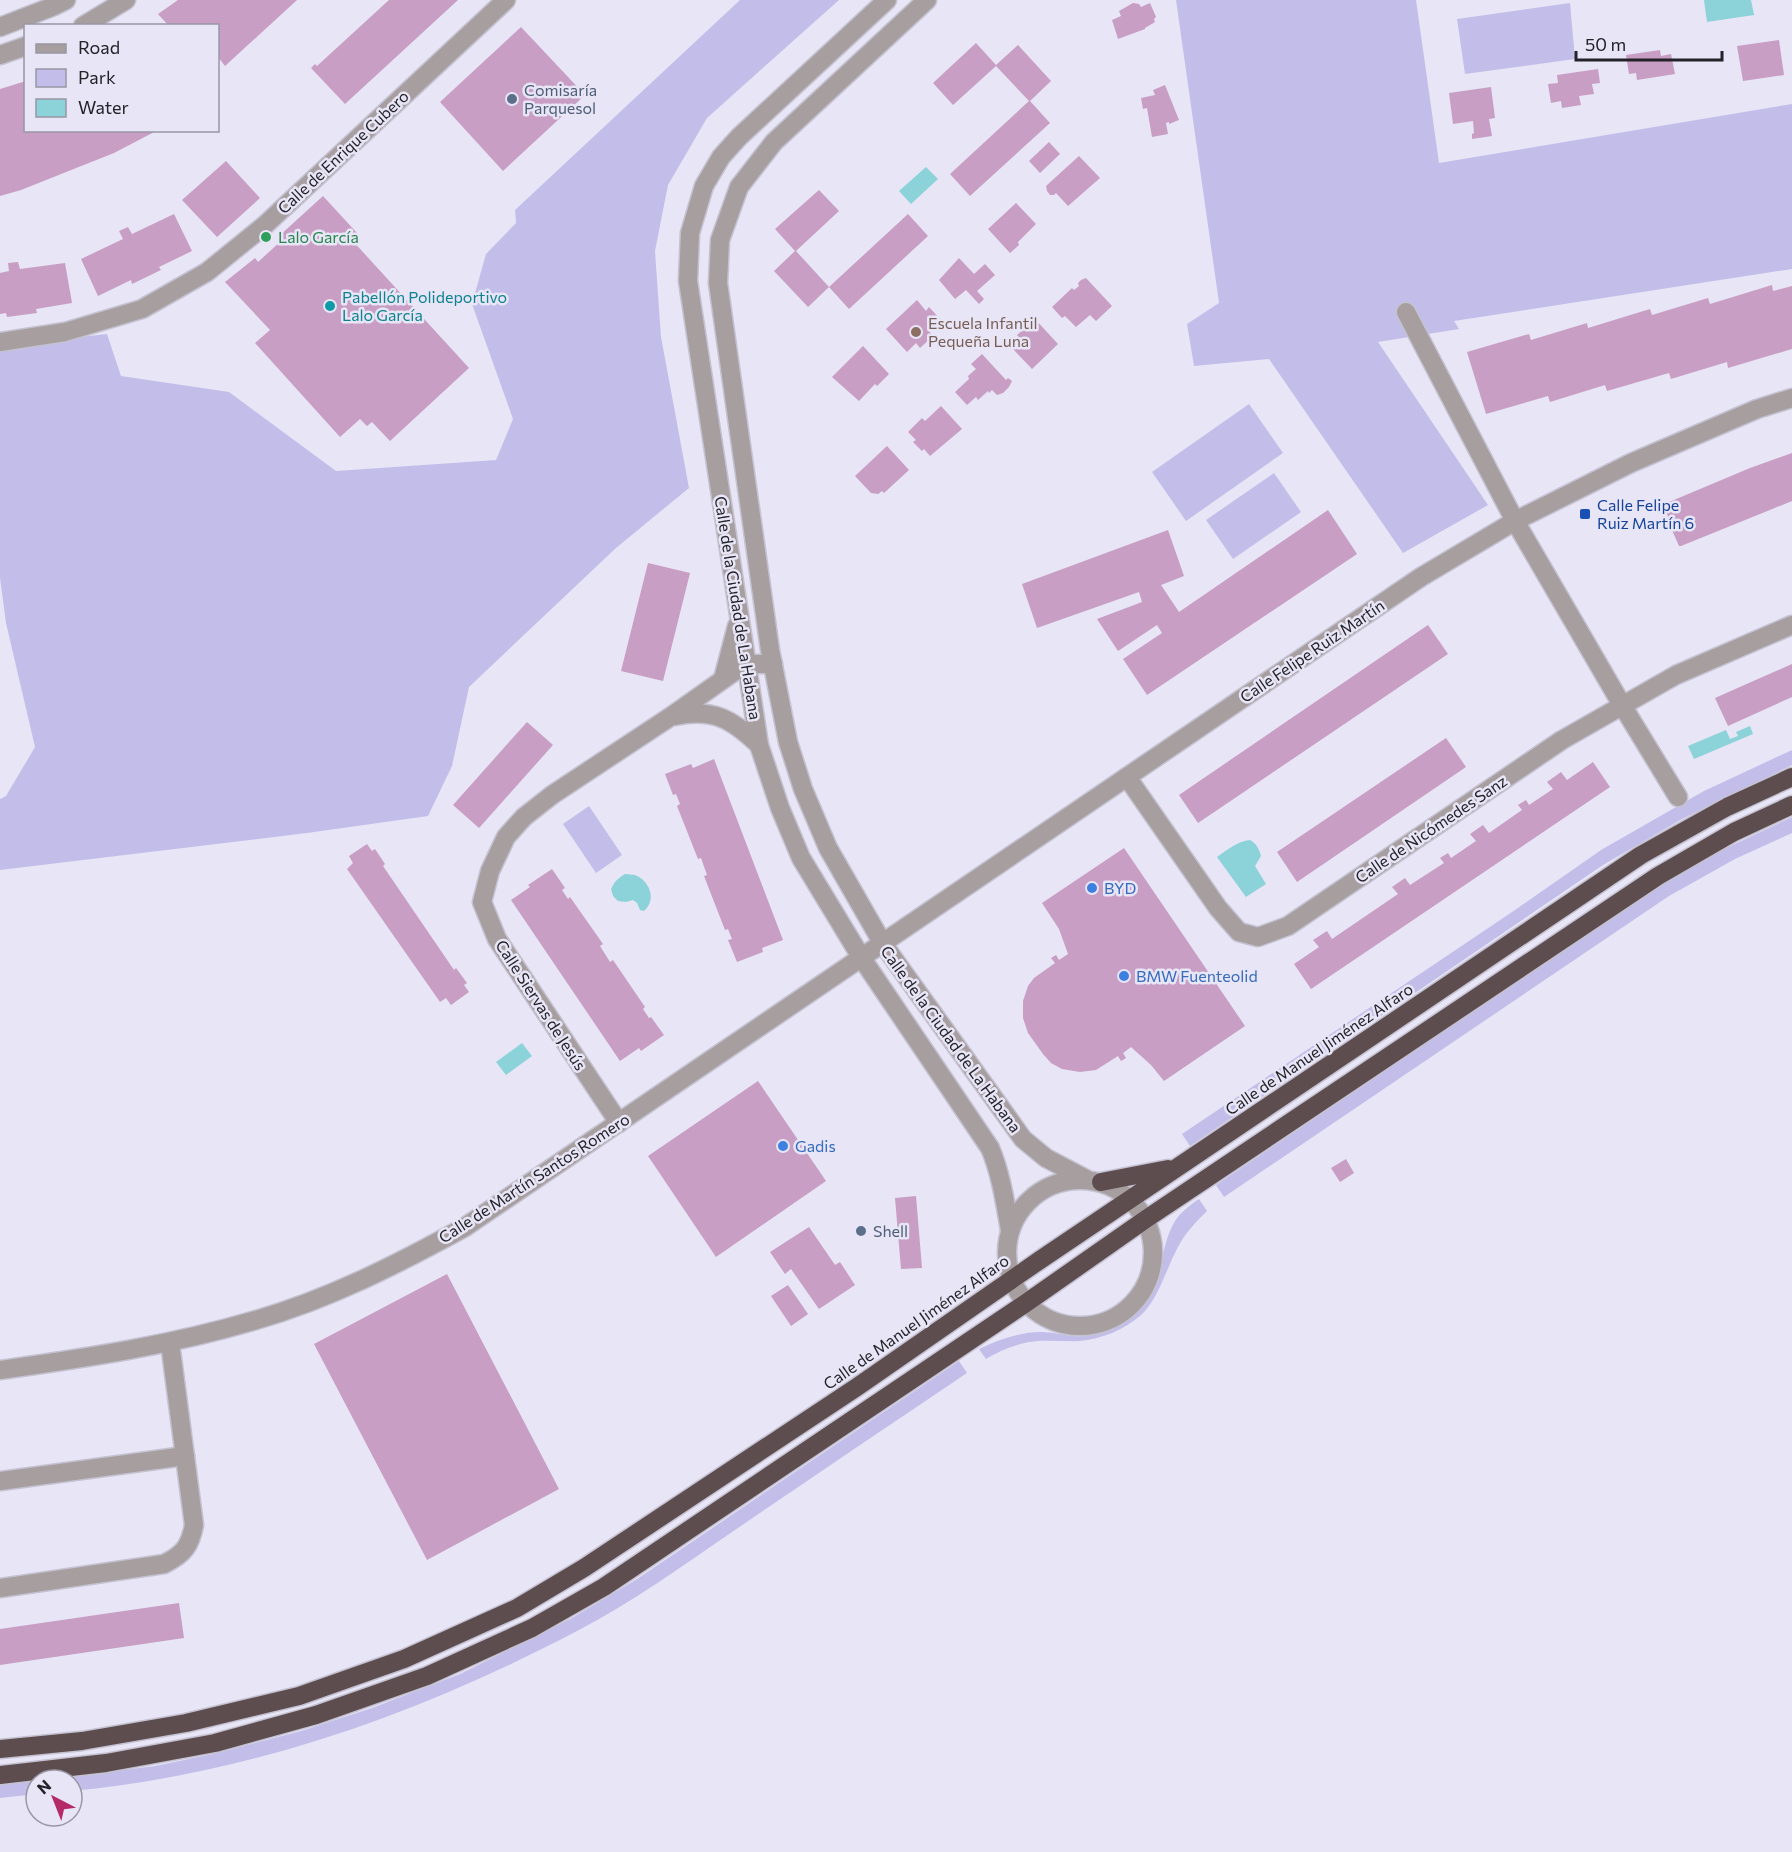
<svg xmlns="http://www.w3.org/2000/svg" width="1792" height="1852" font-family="Commissioner,sans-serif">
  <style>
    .green { fill: #c3bee9 }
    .water { fill: #8cd3d9 }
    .building { fill: #c89ec4 }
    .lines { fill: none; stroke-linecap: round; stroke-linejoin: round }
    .minor-casing { stroke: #c4c2d1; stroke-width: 21 }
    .highway-casing { stroke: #c4c2d1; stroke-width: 21 }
    .minor { stroke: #a79e9f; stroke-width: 18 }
    .highway { stroke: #5e4d4f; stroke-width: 18 }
    .service-dot { fill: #5c6f8a; stroke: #e7e5f6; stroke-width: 2 }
    .leisure-dot { fill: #2e9e5b; stroke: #e7e5f6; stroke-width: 2 }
    .culture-dot { fill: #0f9aa8; stroke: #e7e5f6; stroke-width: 2 }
    .education-dot { fill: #8d6e63; stroke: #e7e5f6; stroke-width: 2 }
    .transit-dot { fill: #1a4fb4; stroke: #e7e5f6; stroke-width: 2 }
    .shop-dot { fill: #3f7fe0; stroke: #e7e5f6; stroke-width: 2 }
    .labels { text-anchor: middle; stroke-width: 5; stroke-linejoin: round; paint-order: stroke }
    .service-label { font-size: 16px; fill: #4e5e75; stroke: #e7e5f6; text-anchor: start }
    .street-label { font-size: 16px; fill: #232228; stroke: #e7e5f6 }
    .leisure-label { font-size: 16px; fill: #27864d; stroke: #e7e5f6; text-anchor: start }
    .culture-label { font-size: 16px; fill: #0d838f; stroke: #e7e5f6; text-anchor: start }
    .education-label { font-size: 16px; fill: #785e54; stroke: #e7e5f6; text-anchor: start }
    .transit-label { font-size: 16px; fill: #164399; stroke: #e7e5f6; text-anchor: start }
    .shop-label { font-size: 16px; fill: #366cbe; stroke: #e7e5f6; text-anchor: start }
  </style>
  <rect width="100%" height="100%" fill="#e7e5f6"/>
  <g class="green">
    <polygon points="740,0 839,0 707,118 668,185 655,251 661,337 689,488 616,548 469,687 452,766 428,816 307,833 0,870 0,799 6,796 35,747 6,623 0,578 0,346 107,334 121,376 229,392 336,471 496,460 513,419 472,304 486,254 516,223 515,210"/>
    <polygon points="1176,0 1416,0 1439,163 1792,104 1792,269 1454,321 1459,329 1378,342 1488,505 1403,553 1269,359 1194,366 1187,324 1219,303"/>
    <polygon points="1570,3 1575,59 1465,74 1457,19"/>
    <polygon points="1249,404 1283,453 1186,521 1152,472"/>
    <polygon points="1274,473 1301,512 1233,559 1206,520"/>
    <polygon points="1792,750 1792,765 1682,819 1603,865 1190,1146 1182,1134 1515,910 1601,850 1704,791"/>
    <polygon points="589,806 622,855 596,873 563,824"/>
    <polygon points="1792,817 1792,833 1735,859 1669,896 1224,1197 1216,1185 1662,884 1720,851"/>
    <path d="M1199,1199L1207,1211C1196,1222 1185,1233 1178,1247C1167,1267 1158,1300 1141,1315C1124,1330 1102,1339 1079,1341C1062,1342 1046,1339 1029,1342C1014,1345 999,1351 986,1359L979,1349C998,1340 1020,1332 1041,1332C1052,1332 1062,1335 1073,1336C1093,1338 1117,1329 1132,1316C1167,1288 1156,1253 1175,1221C1181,1212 1190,1205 1199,1199Z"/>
    <path d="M959,1361L967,1373C890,1425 814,1476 738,1528C685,1564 633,1602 577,1631C419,1714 250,1774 72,1791V1780H44L155,1766L213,1754L301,1731L372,1708L460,1674L572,1618L637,1579Z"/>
    <polygon points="36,1781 36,1794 0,1798 0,1785"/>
  </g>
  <g class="water">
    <polygon points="1704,0 1751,0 1754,15 1707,22"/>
    <polygon points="926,167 938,179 911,204 899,191"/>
    <polygon points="1750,726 1753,734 1694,759 1688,746 1726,730 1730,739 1738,736 1736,732"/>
    <path d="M1250,840C1257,844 1259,849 1261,856L1255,866L1266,884L1246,897L1217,857C1227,850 1238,841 1250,840Z"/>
    <path d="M625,874C626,874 635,875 635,875C650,881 657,900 644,911L640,910L637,903L633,900L626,902L618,901L613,896L611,889C615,881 618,878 625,874Z"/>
    <polygon points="522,1043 532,1056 506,1075 496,1062"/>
  </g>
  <g class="building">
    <polygon points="178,0 297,0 225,66 218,57 218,26 169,26 158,14"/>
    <polygon points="389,0 458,0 345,104 311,68 315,64 317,66"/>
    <polygon points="1133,3 1139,4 1141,7 1150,3 1156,17 1154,19 1155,22 1145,28 1145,29 1118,39 1112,20 1121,16 1119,11"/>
    <polygon points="521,27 585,95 503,171 440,102"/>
    <polygon points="1779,40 1784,75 1743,81 1737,46"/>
    <polygon points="976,43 996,65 1018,45 1051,81 1030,101 1050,123 970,196 950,174 1029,101 996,66 953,105 933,83"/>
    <polygon points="1660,50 1661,56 1671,54 1675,74 1637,80 1636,73 1629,74 1626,55"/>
    <polygon points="1598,69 1600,83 1592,84 1594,94 1579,96 1581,105 1562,108 1561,101 1551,103 1548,84 1558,83 1557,75"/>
    <polygon points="26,81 26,130 158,130 114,153 21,190 0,196 0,89"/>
    <polygon points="1165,85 1179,120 1169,124 1169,122 1166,123 1168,134 1152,137 1147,108 1143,109 1141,98 1155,95 1153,90"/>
    <polygon points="1491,87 1495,118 1489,119 1492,136 1472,139 1472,134 1474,133 1473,121 1453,124 1449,93"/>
    <polygon points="1049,142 1060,154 1040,173 1029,161"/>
    <polygon points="1079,156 1100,178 1068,206 1056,193 1054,195 1050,195 1047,191 1046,186"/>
    <polygon points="226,161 260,198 217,237 182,200"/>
    <polygon points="819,190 839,211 796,251 829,287 908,214 928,236 849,309 829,287 808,307 774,271 795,251 775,229"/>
    <polygon points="323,196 357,233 351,239 469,368 390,441 372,422 367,426 360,419 340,437 255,343 270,330 225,282 255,258 258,262 281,241 278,237"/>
    <polygon points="1016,203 1036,224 1018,242 1019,245 1010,253 988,229"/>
    <polygon points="174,214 192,251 159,267 161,270 132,284 131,280 98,296 81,259 123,239 119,231 128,227 132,234"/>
    <polygon points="959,258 974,274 985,264 995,275 977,291 984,299 979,304 966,290 955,299 939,280"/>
    <polygon points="18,262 20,269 65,263 72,303 36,309 37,313 7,317 6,313 0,314 0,273 9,271 8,263"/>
    <polygon points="1086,278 1112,306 1096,321 1090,315 1076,327 1065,316 1062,318 1052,307 1072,288 1074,290 1079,286 1078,283 1081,280"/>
    <polygon points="1772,285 1773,291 1792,286 1792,349 1728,368 1727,362 1671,379 1669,373 1607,391 1605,385 1550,402 1548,396 1486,414 1467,352 1529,334 1531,340 1587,323 1588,328 1650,309 1652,315 1708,298 1710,304"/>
    <polygon points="917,300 926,311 929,307 941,320 929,331 933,336 920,348 916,343 907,352 886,329"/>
    <polygon points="1035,319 1058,344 1032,369 1012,348 1021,340 1017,335"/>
    <polygon points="863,346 889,374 877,386 875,384 859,401 832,377"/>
    <polygon points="982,354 1006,380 1008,378 1012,381 1009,387 1003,393 997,395 992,390 989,393 988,391 978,400 976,397 967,405 955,392 969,379 968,376 976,369 971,364"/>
    <polygon points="941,406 962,429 930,456 924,449 922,451 913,442 916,440 908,432 922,418 925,421"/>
    <polygon points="887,446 909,470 884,493 882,491 878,494 871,493 855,476"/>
    <polygon points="1792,453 1792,501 1681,546 1679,546 1668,521 1670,520 1662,505 1750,468"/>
    <polygon points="1328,510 1357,554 1147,695 1123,659 1162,633 1157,625 1118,651 1097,619 1142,602 1139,592 1037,628 1022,584 1168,530 1184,576 1161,585 1179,612"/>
    <polygon points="648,563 690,573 663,681 621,671"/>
    <polygon points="1428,625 1448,654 1198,823 1179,795"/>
    <polygon points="1792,664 1792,697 1728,726 1715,698"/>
    <polygon points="527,722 553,745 479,828 453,805"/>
    <polygon points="1446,738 1466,767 1297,882 1277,852"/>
    <polygon points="714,759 783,940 762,948 763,952 737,962 728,940 732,939 728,929 725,930 704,876 707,875 701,858 698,859 677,806 680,804 676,794 673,795 665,774 691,764 693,768"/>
    <polygon points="1593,762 1610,787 1311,989 1294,964 1319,947 1313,940 1327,931 1332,939 1398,894 1392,887 1405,878 1410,885 1444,863 1440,858 1448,853 1451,858 1476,841 1470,834 1483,825 1489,833 1522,810 1518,805 1526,800 1529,805 1553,789 1547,782 1561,772 1567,780"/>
    <polygon points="367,844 372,851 375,849 385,864 383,866 454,970 456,968 467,983 464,985 469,992 451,1005 446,998 440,1002 347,869 353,863 349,856"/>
    <polygon points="1124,848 1245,1026 1164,1081 1151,1065 1131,1047 1123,1053 1126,1058 1121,1061 1118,1056 1096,1070 1080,1072 1062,1069 1051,1063 1043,1054 1028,1033 1023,1018 1023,1001 1028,986 1034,978 1055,963 1051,958 1056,955 1059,960 1068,954 1059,929 1042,903"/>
    <polygon points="552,869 565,888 562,890 568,899 570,897 603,944 600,946 610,962 613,960 645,1007 643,1009 649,1018 651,1017 664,1035 641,1051 639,1048 620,1061 511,900 530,887 528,885"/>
    <polygon points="758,1081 826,1181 716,1257 648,1156"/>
    <polygon points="1346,1159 1354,1173 1340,1182 1331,1168"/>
    <polygon points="916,1196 922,1268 901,1269 895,1198"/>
    <polygon points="809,1227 835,1265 840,1262 855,1285 819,1309 791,1269 785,1274 770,1252"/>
    <polygon points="447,1274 559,1489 427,1560 314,1344"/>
    <polygon points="788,1285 808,1314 791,1326 771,1296"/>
    <polygon points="179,1603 184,1638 0,1665 0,1629"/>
  </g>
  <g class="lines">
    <g class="minor-casing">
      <g id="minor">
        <path d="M887,0L739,137L721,157L704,186L690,233L688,281L759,745L780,808L801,858L861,957L990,1148C1001,1174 1005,1202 1010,1230"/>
        <polyline points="927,0 774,142 739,187 720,240 718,283 770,650 788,742 803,789 828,848 883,944 1023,1139 1046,1158 1086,1179"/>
        <polyline points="83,26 126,0"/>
        <polyline points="0,27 54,6 66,0"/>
        <polyline points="0,55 26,46"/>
        <polyline points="1406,312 1515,521 1622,705 1678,797"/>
        <polyline points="0,342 65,332 142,309 207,272 265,225 506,0"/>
        <polyline points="723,679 737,626"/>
        <path d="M675,716C713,708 732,719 759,745"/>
        <polyline points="1127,777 1218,908 1239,932 1258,937 1288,926 1562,740 1676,675 1792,625"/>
        <polyline points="619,1123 497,939 482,902 490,871 506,837 524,817 552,795 670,717 745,664 773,664"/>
        <circle cx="1080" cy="1253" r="73"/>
        <path d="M0,1370C86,1358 172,1345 256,1320C329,1299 398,1264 465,1227L1421,577L1515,521L1631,463L1757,409L1792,398"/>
        <polyline points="0,1481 185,1456"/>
        <path d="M0,1588L164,1564C184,1554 190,1546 194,1525L170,1343"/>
      </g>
    </g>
    <g class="highway-casing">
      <g id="highway">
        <polyline points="1101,1182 1168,1169"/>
        <polyline points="0,1749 82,1741 186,1723 299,1696 404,1659 517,1608 584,1568 857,1387 1040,1260 1641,855 1727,807 1792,777"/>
        <polyline points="0,1775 106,1763 215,1743 316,1715 427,1676 532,1628 604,1587 1026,1303 1146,1219 1658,876 1734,832 1792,805"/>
      </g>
    </g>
    <use href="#minor" class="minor"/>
    <use href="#highway" class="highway"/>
  </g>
  <g class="service-dot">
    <circle cx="512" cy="99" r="6"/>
    <circle cx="861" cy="1231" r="6"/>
  </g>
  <circle class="leisure-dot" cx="266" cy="237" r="6"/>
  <circle class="culture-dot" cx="330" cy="306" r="6"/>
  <circle class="education-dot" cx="916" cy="332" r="6"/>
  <rect class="transit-dot" x="1579" y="508" width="12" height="12" rx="3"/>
  <g class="shop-dot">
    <circle cx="1092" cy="888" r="6"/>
    <circle cx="1124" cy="976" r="6"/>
    <circle cx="783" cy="1146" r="6"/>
  </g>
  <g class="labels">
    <g class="service-label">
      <text x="524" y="96">Comisaría<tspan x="524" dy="18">Parquesol</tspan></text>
      <text x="873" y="1237">Shell</text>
    </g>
    <g class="street-label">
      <text transform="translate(343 152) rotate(-43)" y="6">Calle de Enrique Cubero</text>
      <text transform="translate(738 608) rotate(81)" y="6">Calle de la Ciudad de La Habana</text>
      <text transform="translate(1312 651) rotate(-34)" y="6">Calle Felipe Ruiz Martín</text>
      <text transform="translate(1431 829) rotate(-34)" y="6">Calle de Nicómedes Sanz</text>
      <text transform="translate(541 1005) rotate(57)" y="6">Calle Siervas de Jesús</text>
      <text transform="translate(951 1039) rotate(54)" y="6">Calle de la Ciudad de La Habana</text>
      <text transform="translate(1319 1049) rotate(-34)" y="6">Calle de Manuel Jiménez Alfaro</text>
      <text transform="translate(534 1178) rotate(-33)" y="6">Calle de Martín Santos Romero</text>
      <text transform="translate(916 1322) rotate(-35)" y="6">Calle de Manuel Jiménez Alfaro</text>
    </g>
    <g class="leisure-label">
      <text x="278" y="243">Lalo García</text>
    </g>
    <g class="culture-label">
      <text x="342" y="303">Pabellón Polideportivo<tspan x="342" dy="18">Lalo García</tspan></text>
    </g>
    <g class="education-label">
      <text x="928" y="329">Escuela Infantil<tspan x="928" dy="18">Pequeña Luna</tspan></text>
    </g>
    <g class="transit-label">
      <text x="1597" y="511">Calle Felipe<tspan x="1597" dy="18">Ruiz Martín 6</tspan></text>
    </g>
    <g class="shop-label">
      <text x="1104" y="894">BYD</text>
      <text x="1136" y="982">BMW Fuenteolid</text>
      <text x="795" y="1152">Gadis</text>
    </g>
  </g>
  <rect x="24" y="24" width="195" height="108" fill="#e7e5f6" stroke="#9997a4" stroke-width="1.5"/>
  <rect x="36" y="44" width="30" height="9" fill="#a79e9f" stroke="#9997a4" stroke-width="1.5"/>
  <text x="78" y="54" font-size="18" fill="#232228">Road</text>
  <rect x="36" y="69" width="30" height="18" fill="#c3bee9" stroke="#9997a4" stroke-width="1.5"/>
  <text x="78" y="84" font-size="18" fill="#232228">Park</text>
  <rect x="36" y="99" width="30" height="18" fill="#8cd3d9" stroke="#9997a4" stroke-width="1.5"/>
  <text x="78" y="114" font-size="18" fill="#232228">Water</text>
  <g transform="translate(54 1798) rotate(318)"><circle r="28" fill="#e7e5f6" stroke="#9997a4" stroke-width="1.5"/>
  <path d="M0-4.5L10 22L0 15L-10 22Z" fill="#b42a67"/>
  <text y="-9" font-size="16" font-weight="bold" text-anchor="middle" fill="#232228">N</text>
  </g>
  <path d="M1576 51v9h146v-9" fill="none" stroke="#232228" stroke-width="3"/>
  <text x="1585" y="51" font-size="18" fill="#232228" stroke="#e7e5f6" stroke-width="4.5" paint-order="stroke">50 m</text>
</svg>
